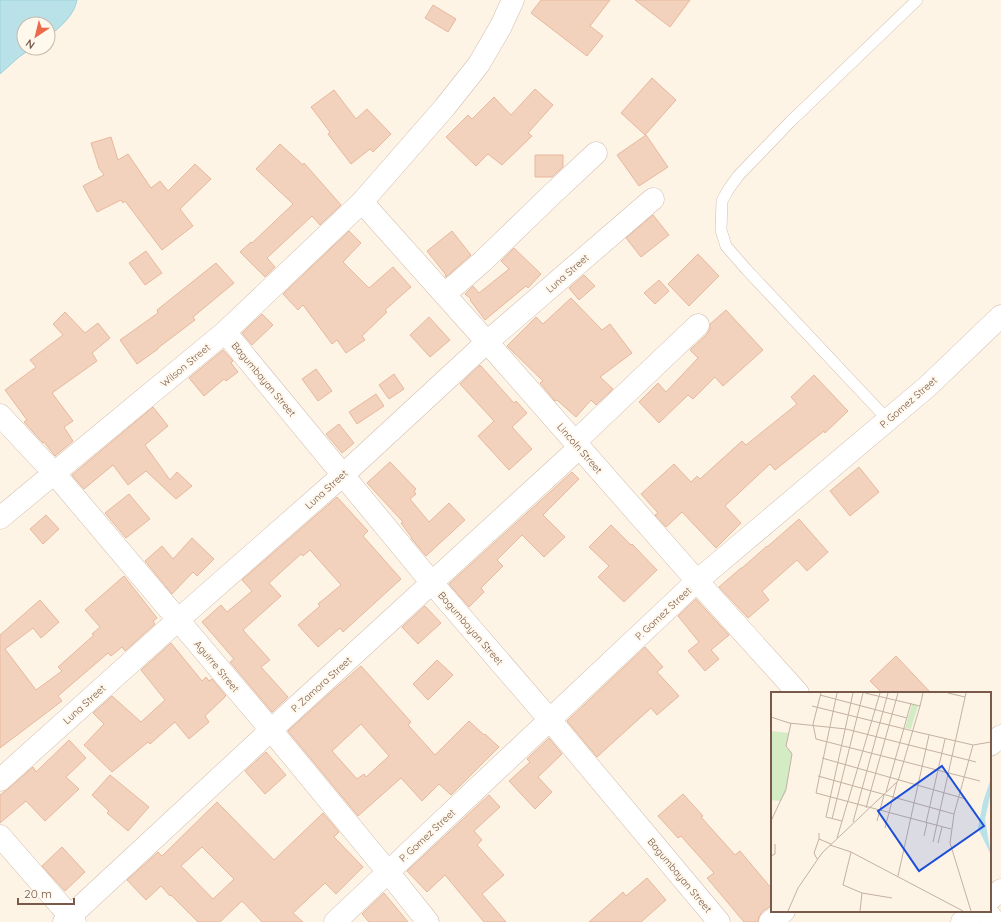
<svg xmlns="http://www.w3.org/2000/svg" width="1001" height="922" font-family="Quicksand,sans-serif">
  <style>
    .water { fill: #b9e2e8; stroke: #9fd1da }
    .building { fill: #f3d2bd; stroke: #e7b89c; fill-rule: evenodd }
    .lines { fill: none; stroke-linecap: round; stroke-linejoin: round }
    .lane-casing { stroke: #d2bdae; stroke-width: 12 }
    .street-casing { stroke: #d2bdae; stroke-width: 23 }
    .secondary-casing { stroke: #d5bdac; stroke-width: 23 }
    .lane { stroke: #fff; stroke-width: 11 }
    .street { stroke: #fff; stroke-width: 22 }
    .secondary { stroke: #fff; stroke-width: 22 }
    .labels { text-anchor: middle; stroke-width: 4; stroke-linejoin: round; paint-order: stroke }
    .street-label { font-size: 10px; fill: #78594a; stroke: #fff8ed }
    .inset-road { fill: none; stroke: #c4b1a3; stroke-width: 1 }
    .view { fill: #1d4ed8; fill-opacity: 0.15; stroke: #1d4ed8; stroke-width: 2 }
    .inset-edge { fill: none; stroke: #78594a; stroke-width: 2 }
  </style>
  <rect width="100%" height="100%" fill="#fdf4e6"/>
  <path class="water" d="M0,0H77C74,16 60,27 48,37V24H24V48H32L19,57L0,74Z"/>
  <g class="building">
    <polygon points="541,0 610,0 590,26 603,36 587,56 531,13"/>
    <polygon points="635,0 690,0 670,27"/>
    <polygon points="433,5 456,19 448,32 425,18"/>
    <polygon points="652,78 676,100 645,135 621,113"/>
    <polygon points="535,89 553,105 528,133 532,136 502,165 488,154 476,166 446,137 468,115 472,119 494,97 511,115"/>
    <polygon points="334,90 356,119 367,109 391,134 373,152 370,149 351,164 328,134 330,132 311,107"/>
    <polygon points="646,135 668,167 639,186 617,155"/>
    <polygon points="111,137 118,160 128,154 151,188 160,181 168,191 195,164 211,179 180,209 193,226 162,250 125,201 123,203 121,200 97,212 83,186 104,175 99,168 91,143"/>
    <polygon points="280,144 303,165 304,163 341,205 320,225 312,216 267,258 275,267 265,277 240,252 251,242 252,243 293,204 256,169"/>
    <polygon points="535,155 563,155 563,167 552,177 535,177"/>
    <polygon points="653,215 669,235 641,257 626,238"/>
    <polygon points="349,231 361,243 343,262 369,288 393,267 411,287 385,310 387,312 362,336 365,340 346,353 337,340 332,344 303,305 298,310 283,294"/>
    <polygon points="452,231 471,255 446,277 445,276 446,275 427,251"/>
    <polygon points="514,248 541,274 528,288 526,286 485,320 470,300 471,299 465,294 473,286 479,293 509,269 501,261"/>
    <polygon points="146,251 162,273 145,285 129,263"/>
    <polygon points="698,254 719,276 689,306 668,284"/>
    <polygon points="216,263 234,283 193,317 195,320 158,348 158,349 137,364 120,340 158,313 157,310"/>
    <polygon points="584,275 595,286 579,300 569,288"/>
    <polygon points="659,280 669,291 655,304 644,293"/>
    <polygon points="571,298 602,330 610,324 632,353 600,377 613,389 596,405 591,400 576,417 557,400 555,401 540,383 543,381 507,346 536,317 543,324"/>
    <polygon points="726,310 763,350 723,386 715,377 693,399 688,395 659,423 639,402 658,383 666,392 698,358 690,350 707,334 710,329 710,324"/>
    <polygon points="65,312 85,333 98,323 110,338 92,353 97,361 52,393 73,421 64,427 73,441 55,456 44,442 43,443 24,422 27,420 5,390 36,367 30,360 63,335 53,324"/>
    <polygon points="262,314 273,325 252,345 242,333"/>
    <polygon points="429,317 450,340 430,357 410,335"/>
    <polygon points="223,350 233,361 231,363 238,372 226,381 224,379 204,396 189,378"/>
    <polygon points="480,365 514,403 516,401 527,413 512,427 532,449 509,470 478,436 494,421 460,384"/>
    <polygon points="316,369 332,391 318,401 302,379"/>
    <polygon points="394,374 404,389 389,399 379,385"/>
    <polygon points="814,375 848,411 825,433 824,431 775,470 770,464 725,506 741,523 716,548 682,512 666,527 655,515 658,513 641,494 674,464 691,482 697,476 700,479 742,441 746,445 797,404 791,397"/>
    <polygon points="376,394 384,406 357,424 349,412"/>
    <polygon points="153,407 168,426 145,445 170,480 177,472 192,486 176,499 146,471 128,485 113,465 84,489 72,475"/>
    <polygon points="339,424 354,443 342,453 326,434"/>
    <polygon points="390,462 416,489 414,491 416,494 410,499 429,522 449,503 465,520 426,556 411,538 412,538 401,523 403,522 367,483"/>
    <polygon points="859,467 879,492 850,516 830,491"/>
    <polygon points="572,472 579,479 543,515 565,537 544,557 522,535 497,560 503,566 481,588 484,592 469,607 449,584"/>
    <polygon points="129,494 150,519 126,538 105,513"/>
    <polygon points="337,497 368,531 363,536 401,579 343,632 340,628 318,647 298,625 320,606 318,604 341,585 310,550 303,556 301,554 269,583 281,596 243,630 270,660 261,667 288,697 272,712 230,662 234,659 202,622 221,605 227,612 252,591 242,580"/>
    <polygon points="46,515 59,529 43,544 30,529"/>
    <polygon points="799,519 828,552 807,571 797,560 762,591 769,600 748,618 719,587 741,568 742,568 767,546 767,547"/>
    <polygon points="611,525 631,545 632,544 657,570 624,602 598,577 609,566 589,547"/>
    <polygon points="192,538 214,559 197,576 193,572 172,594 145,561 162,546 173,559"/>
    <polygon points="124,576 157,618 153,621 155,624 125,651 122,647 111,656 108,653 58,696 62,701 0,748 0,635 40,600 59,622 41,638 33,628 5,649 36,690 62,671 58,667 94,635 92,634 100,627 85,610"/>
    <polygon points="696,599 729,635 711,650 719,659 705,671 688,651 699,642 678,616"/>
    <polygon points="425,606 441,623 418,644 402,627"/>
    <polygon points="171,643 202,681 206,677 209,681 212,679 226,696 205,716 209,722 189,739 175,722 150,744 148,742 112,772 84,745 104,724 93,713 112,696 141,722 165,700 141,670"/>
    <polygon points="645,647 663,667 657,672 679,696 657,715 651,708 597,757 567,721"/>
    <polygon points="896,656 931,693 882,693 870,681"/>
    <polygon points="437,660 453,675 428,700 413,684"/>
    <path d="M361,666L411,722L408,725L435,755L469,721L484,735L485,734L499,747L451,795L439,784L422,801L401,778L358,816L288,731L331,692ZM361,724L389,756L366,777L364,774L357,779L332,751Z"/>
    <polygon points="549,738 562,754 538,777 552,792 535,809 509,781 530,762 527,759"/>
    <polygon points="69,740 86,758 66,777 79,789 45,821 26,801 0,823 0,795 8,789 33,767 36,772"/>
    <polygon points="266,752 286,775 265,794 245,771"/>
    <polygon points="110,775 149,807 128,831 107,813 109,811 92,795"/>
    <polygon points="683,794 703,816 701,817 735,855 740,851 772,889 772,905 762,912 759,917 758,922 744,922 707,878 714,873 681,836 678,838 658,816"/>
    <polygon points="489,795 500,807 474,831 482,840 477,845 504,875 482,894 506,922 484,922 445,875 427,892 407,871"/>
    <path d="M217,802L274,860L323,813L339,832L334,837L363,867L336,894L325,883L293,913L303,922H262L242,901L220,922H198L171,895L170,896L161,886L146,900L127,880L158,852L162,856ZM202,847L234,879L213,899L181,866Z"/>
    <polygon points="62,847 85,872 65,891 42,866"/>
    <polygon points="647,878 666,900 641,922 589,922 623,892 626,896"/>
    <polygon points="384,893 408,922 369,922 362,914"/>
  </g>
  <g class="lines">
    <g class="lane-casing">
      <polyline id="lane" points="888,420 746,269 726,246 721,230 722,201 728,190 738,176 790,122 917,0"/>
    </g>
    <g class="street-casing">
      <g id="street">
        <polyline points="445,294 483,261 548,198 596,153"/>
        <polyline points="225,332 432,583 550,720 719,922"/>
        <polyline points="0,415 55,474 271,730 388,872 428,922"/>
        <polyline points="575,442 698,325"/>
        <polyline points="0,518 225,332 362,202"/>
        <polyline points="990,745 1001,736"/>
        <polyline points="0,780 178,620 343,475 487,342 653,199"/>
        <polyline points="0,836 75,922"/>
        <polyline points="990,899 1001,890"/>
        <polyline points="64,922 271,730 580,447"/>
        <polyline points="335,922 697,581 928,386 1001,316"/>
        <polyline points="770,922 784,911"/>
        <polyline points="962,922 976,911"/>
      </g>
    </g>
    <g class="secondary-casing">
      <g id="secondary">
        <polyline points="513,0 501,26 479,64 445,107 362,202 487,342 697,581 798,693"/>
        <polyline points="986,911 995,922"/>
      </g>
    </g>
    <use href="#lane" class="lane"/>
    <use href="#street" class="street"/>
    <use href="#secondary" class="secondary"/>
  </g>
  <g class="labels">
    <g class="street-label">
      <text transform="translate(567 273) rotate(-41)" y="4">Luna Street</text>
      <text transform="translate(185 365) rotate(-40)" y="4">Wilson Street</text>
      <text transform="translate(264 379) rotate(50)" y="4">Bagumbayan Street</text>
      <text transform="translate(908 402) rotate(-41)" y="4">P. Gomez Street</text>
      <text transform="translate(580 448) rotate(49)" y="4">Lincoln Street</text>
      <text transform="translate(326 489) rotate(-42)" y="4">Luna Street</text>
      <text transform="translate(663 613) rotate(-43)" y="4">P. Gomez Street</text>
      <text transform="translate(471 628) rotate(49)" y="4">Bagumbayan Street</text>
      <text transform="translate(217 666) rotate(50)" y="4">Aguirre Street</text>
      <text transform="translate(321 684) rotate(-42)" y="4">P. Zamora Street</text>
      <text transform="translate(84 704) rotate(-42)" y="4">Luna Street</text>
      <text transform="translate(427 835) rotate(-43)" y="4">P. Gomez Street</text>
      <text transform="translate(680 875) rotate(50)" y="4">Bagumbayan Street</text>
    </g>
  </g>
  <g transform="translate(771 692)">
    <rect width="220" height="220" fill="#fdf4e6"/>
    <path d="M141,12L147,14L140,37L134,36ZM0,39L18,41L15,56L21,60L15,100L10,109L0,108Z" fill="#d4ecc4"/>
    <path d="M220,86V100L214,127L220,163L207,136L212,110Z" fill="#b9e2e8"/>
    <path class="inset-road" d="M50,1L42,32L45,47L209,89M66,1L45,101L180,137M177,1L194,5M49,3L136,26M41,14L142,39M149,14L152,1M0,25L18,31L75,37L205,70M142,39L202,53L220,50M51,66L195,107M47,84L183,122M115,100L140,11M95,116L127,1M61,127L92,1M0,129L15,97L21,62L15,54L20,31M71,129L55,125L82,1M106,129L113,103M82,130L117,1M155,131L174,47M114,136L126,90M48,141V147L60,152M153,144L156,131M66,146L109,1M162,150L195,1M167,151L171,135M59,153L80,160L192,219M80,160L72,193L91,201L89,219M0,164L4,162V152M46,167L43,161L48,147M127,184L158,43M91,201L121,206M17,219L27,196L51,161L127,89L149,14L94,1M200,219L179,151L183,122L202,53"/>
    <path class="view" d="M171,74L213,134L148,179L107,119Z"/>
    <rect width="220" height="220" class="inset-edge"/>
  </g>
  <g transform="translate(36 36) rotate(215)"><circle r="19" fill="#fff8ed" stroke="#c9b8ac"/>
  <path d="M0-3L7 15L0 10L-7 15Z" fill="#eb6a47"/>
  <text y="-6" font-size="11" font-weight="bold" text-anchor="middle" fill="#78594a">N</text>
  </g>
  <path d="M18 898v6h56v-6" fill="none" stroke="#78594a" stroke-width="2"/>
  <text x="24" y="898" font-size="12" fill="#78594a" stroke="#fff8ed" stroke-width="3" paint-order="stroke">20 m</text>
</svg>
